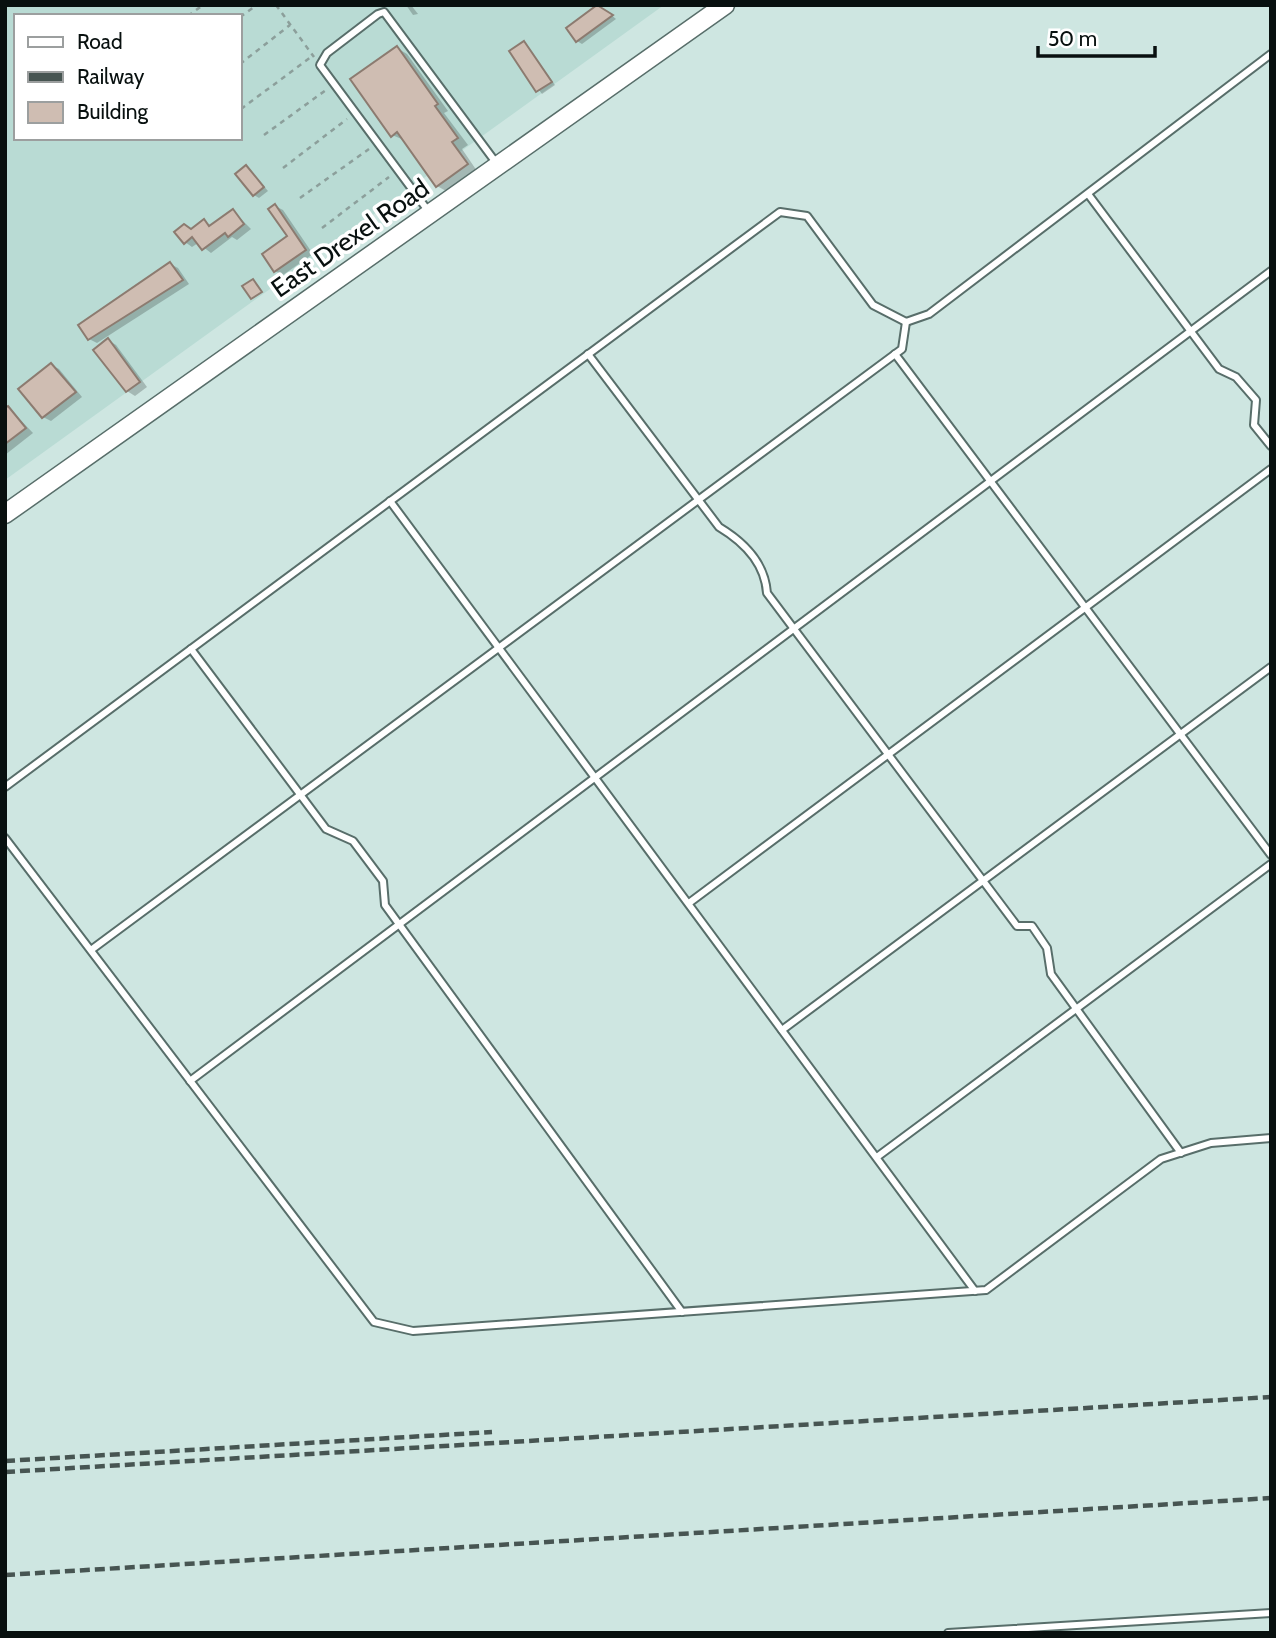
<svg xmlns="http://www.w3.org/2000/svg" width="1276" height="1638" font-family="Cabin,sans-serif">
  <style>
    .built { fill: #b9dbd4; fill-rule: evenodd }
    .shadow { fill: #0003 }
    .building { fill: #cfbdb2; stroke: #8c7b70; stroke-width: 2 }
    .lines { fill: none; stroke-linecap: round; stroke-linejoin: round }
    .lane-casing { stroke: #586e6a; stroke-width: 10 }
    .secondary-casing { stroke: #586e6a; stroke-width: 21 }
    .path { stroke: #8c9f9b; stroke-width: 2.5; stroke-dasharray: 5 5; stroke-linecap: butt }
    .lane { stroke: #fff; stroke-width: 6 }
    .secondary { stroke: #fff; stroke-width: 18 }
    .rail { stroke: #475552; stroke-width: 4.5; stroke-dasharray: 10 5; stroke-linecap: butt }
    .labels { text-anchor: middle; stroke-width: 7; stroke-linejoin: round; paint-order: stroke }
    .street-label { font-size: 26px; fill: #08100f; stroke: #fff }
  </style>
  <rect width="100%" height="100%" fill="#cee6e1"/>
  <path class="built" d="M5,5H664L5,480ZM16,16H240V138H16Z"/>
  <g class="shadow">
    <polygon points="406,5 411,5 418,14 413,15"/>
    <polygon points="604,9 616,19 582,44 577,41 568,29"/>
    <polygon points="524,43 555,85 542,94 511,52"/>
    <polygon points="397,48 407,54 448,111 444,113 468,145 462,149 477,171 448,192 437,186 404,140 392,135"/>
    <polygon points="247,167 268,191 259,198 254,195"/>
    <polygon points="275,206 283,210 313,254 283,275 275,271 290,237"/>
    <polygon points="233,211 251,229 237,240 232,237 211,253 198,243 192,247 185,242 192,230 204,221 212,226"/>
    <polygon points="170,264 178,268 189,284 97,343 89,339"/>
    <polygon points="108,340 116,345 147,387 135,396 127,391"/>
    <polygon points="51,365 59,369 82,397 51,421 43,417"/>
    <polygon points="9,408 33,433 5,455 5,411"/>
  </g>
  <g class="building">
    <polygon points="597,5 613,15 576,42 566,28"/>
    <polygon points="524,41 552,82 536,92 509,51"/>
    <polygon points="397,46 438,104 435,106 458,138 452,142 468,164 436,187 397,132 391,137 350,79"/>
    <polygon points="246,165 264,187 253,196 235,174"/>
    <polygon points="275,204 306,250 274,272 262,254 287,236 268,209"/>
    <polygon points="233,209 244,224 228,237 225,233 202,250 192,237 184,244 174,232 184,224 191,229 204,219 209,226"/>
    <polygon points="170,262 183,280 88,340 78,325"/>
    <polygon points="253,279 262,292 251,299 242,286"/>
    <polygon points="108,338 140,382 126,392 93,350"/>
    <polygon points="51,363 76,392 42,418 18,389"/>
    <polygon points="8,406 26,428 5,444 5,408"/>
  </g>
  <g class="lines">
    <g class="lane-casing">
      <g id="lane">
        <polyline points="1088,194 1219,369 1236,377 1256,400 1254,425 1271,446"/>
        <polyline points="429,212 320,65 327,53 378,14 384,12 497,164"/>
        <path d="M588,354L719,527C744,542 765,564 767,593L1017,926H1032L1047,948L1051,974L1181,1153"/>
        <polyline points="895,354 1271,855"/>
        <polyline points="390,501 975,1291"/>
        <polyline points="191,649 326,829 353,841 383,881 385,905 682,1312"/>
        <polyline points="5,787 780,212 807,216 873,305 906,322 929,314 1271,54"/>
        <polyline points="5,838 374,1322 413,1331 986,1290 1161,1159 1211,1143 1271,1138"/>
        <polyline points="689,903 1271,469"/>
        <polyline points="91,950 902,349 906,322"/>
        <polyline points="782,1030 1271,667"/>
        <polyline points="190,1081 1271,271"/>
        <polyline points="877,1157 1271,864"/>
        <polyline points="948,1633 1271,1613"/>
      </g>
    </g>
    <g class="secondary-casing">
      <polyline id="secondary" points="5,514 725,5"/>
    </g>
    <g class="path">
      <polyline points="276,5 314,57"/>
      <polyline points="188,16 203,5"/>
      <polyline points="240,17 257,5"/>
      <polyline points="240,64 290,25"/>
      <polyline points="241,109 311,57"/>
      <polyline points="264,135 326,90"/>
      <polyline points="283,168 347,119"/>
      <polyline points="300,198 369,149"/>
      <polyline points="322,228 389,177"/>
    </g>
    <use href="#lane" class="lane"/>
    <use href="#secondary" class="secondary"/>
    <g class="rail">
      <polyline points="5,1461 492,1432"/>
      <polyline points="5,1472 1271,1397"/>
      <polyline points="5,1575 1271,1498"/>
    </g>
  </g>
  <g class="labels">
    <g class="street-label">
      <text transform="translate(350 238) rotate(-35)" y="9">East Drexel Road</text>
    </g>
  </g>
  <rect width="1276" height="1638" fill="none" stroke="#08100f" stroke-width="14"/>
  <rect x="14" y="14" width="228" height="126" fill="#ffffff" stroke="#9c9f9f" stroke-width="2"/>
  <rect x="28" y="37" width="35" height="10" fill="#ffffff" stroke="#9c9f9f" stroke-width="2"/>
  <text x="77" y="49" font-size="21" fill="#08100f">Road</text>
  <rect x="28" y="72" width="35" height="10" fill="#475552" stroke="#9c9f9f" stroke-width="2"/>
  <text x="77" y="84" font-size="21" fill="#08100f">Railway</text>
  <rect x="28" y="102" width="35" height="21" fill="#cfbdb2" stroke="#9c9f9f" stroke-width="2"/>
  <text x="77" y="119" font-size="21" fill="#08100f">Building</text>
  <path d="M1038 46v10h117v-10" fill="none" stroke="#08100f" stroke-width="3.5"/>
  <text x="1048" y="46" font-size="21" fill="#08100f" stroke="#ffffff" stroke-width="5" paint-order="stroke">50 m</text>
</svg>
